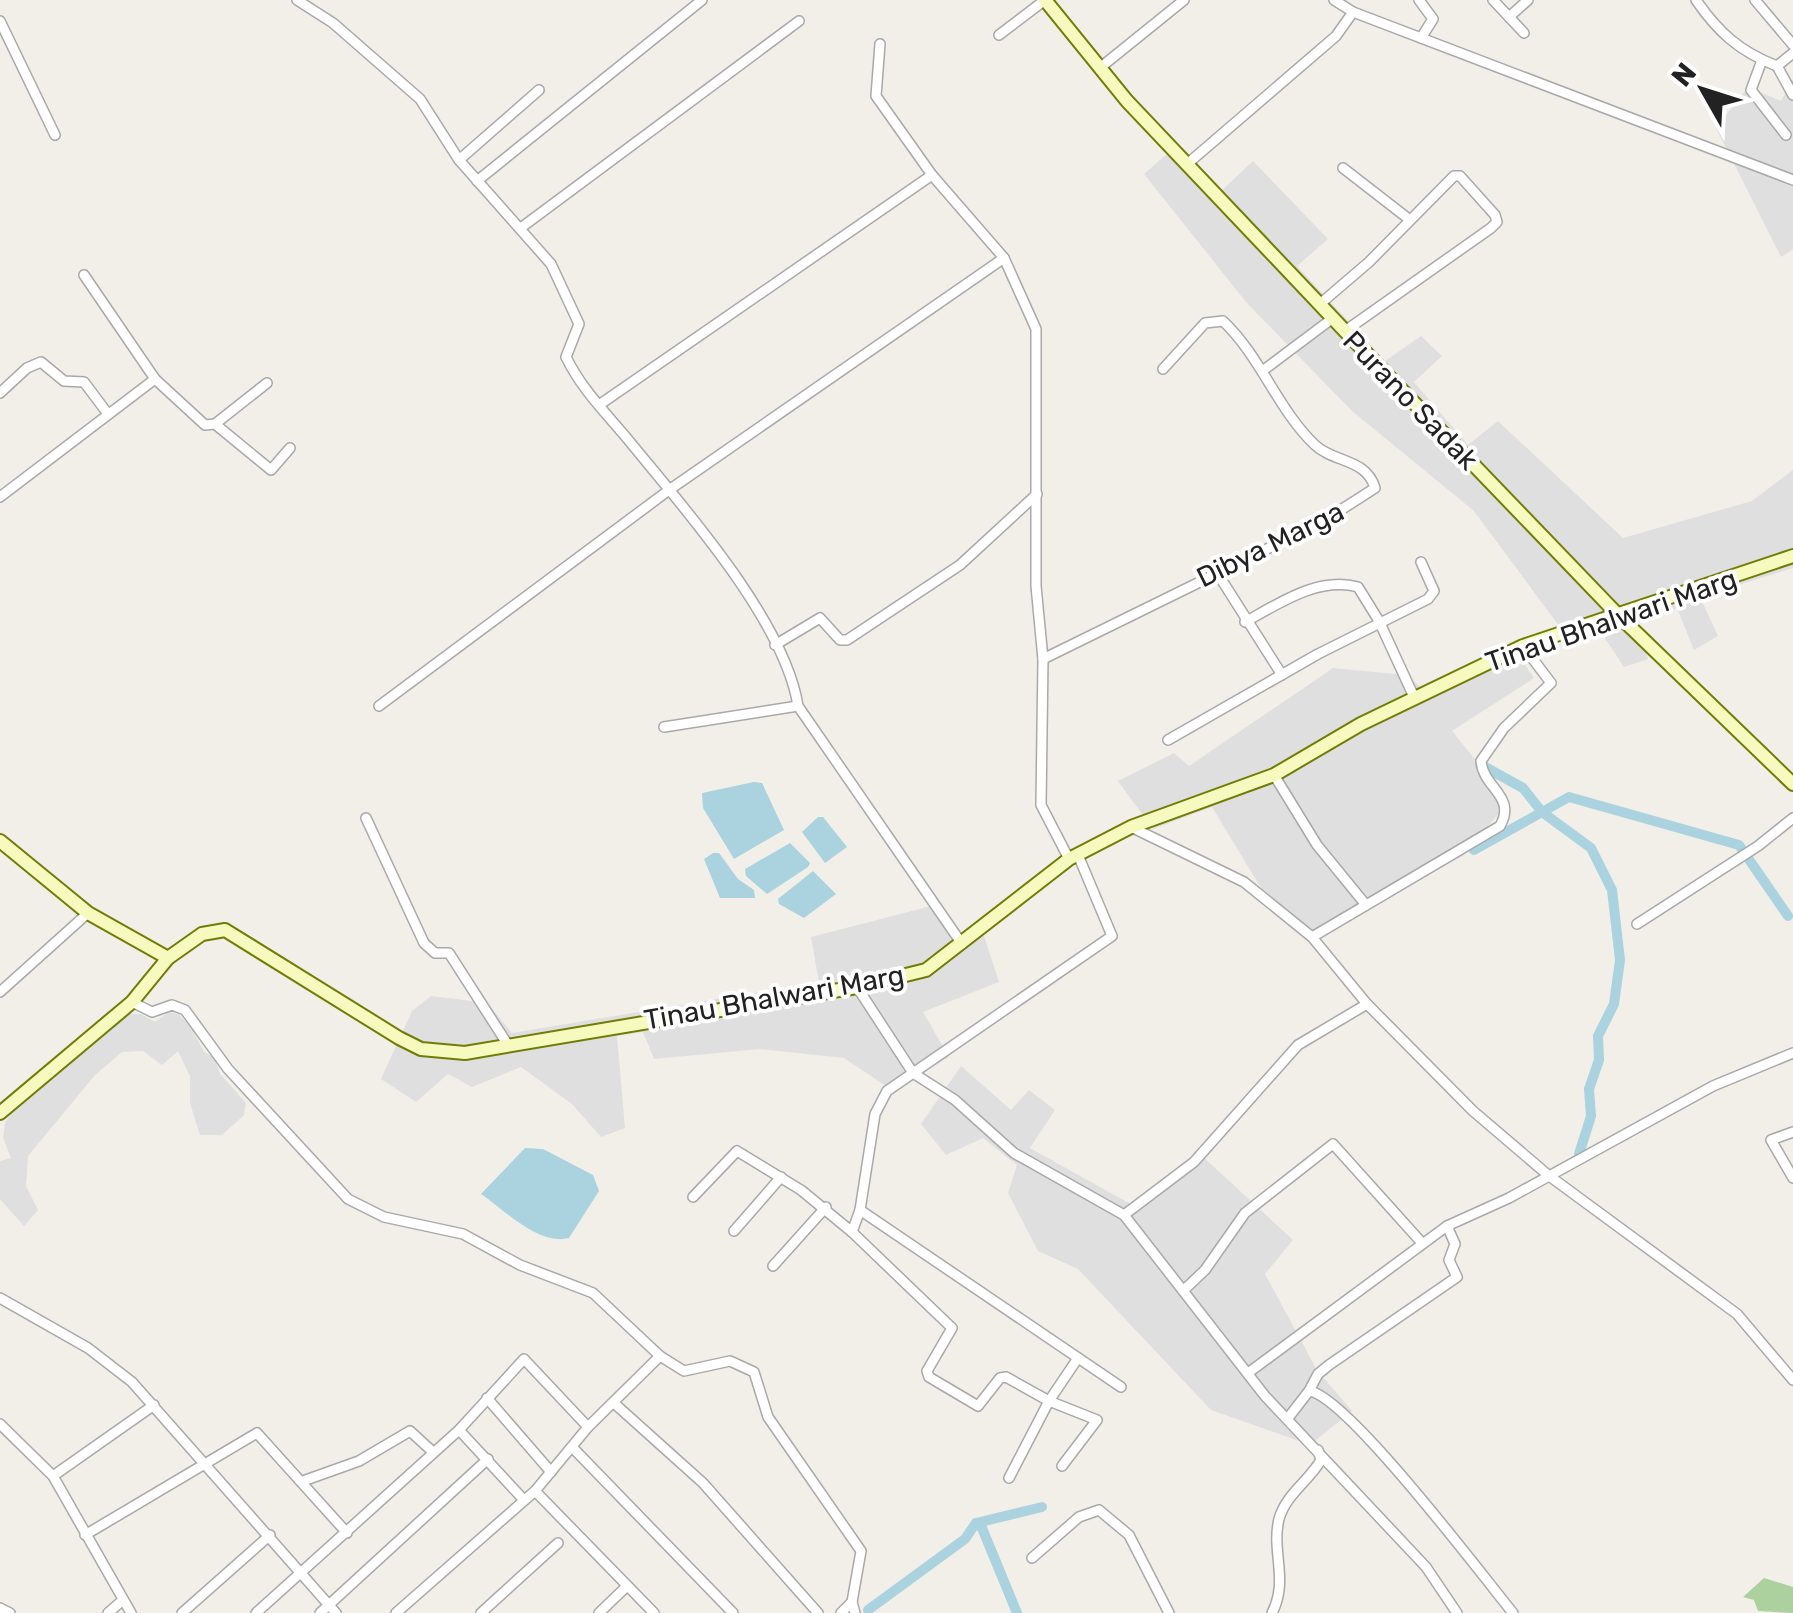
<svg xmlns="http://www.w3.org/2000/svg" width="1793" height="1613" font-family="Rubik,sans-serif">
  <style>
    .residential { fill: #e0dfdf }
    .forest { fill: #add19e }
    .water { fill: #aad3df }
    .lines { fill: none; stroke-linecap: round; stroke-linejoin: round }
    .canal { stroke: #aad3df; stroke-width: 10 }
    .street-casing { stroke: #a9a9a9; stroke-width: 12 }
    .secondary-casing { stroke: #707d05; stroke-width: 16 }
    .street { stroke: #fff; stroke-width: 9 }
    .secondary { stroke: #f7fabf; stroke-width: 12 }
    .labels { text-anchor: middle; stroke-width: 8; stroke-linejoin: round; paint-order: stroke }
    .street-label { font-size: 28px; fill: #222; stroke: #fff }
  </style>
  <rect width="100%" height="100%" fill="#f2efe9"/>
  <g class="residential">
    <polygon points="1793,79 1793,249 1781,257 1716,128 1748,87 1781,101"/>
    <polygon points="1176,146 1218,194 1253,161 1328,239 1297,266 1385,361 1421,336 1442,356 1414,382 1468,445 1498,421 1623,538 1752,501 1793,470 1793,568 1700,597 1718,636 1694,650 1677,608 1638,624 1648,659 1624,667 1597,626 1565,634 1474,511 1352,411 1246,302 1144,174"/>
    <polygon points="1519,656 1534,678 1452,731 1509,801 1464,855 1317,939 1261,888 1212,807 1153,829 1118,781 1174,753 1189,766 1333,668 1406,675 1432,696"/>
    <polygon points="935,905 949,935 981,927 999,982 923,1012 949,1057 889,1088 844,1058 760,1049 654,1059 643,1032 617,1036 625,1128 601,1137 572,1104 521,1067 472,1087 448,1074 416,1102 381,1079 412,1011 431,996 487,1003 512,1033 819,982 811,937"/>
    <polygon points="169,1012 178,1014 190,1026 204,1052 214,1057 220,1074 246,1103 244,1115 222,1135 200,1135 190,1103 190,1076 178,1051 162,1065 143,1051 122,1052 95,1075 28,1156 26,1186 38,1210 24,1226 0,1199 0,1161 11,1158 3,1138 5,1123 13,1109 127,1014 141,1014 155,1022"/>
    <polygon points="961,1066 1011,1110 1029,1090 1055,1110 1030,1148 1134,1206 1200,1154 1293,1240 1265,1274 1317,1370 1352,1411 1310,1445 1211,1410 1078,1269 1038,1251 1008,1193 1017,1165 983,1138 946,1155 921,1124"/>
  </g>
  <polygon class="forest" points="1764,1578 1793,1587 1793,1613 1758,1611 1754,1600 1743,1597"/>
  <g class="water">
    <polygon points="754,782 762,783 784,830 734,859 703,808 702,793"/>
    <polygon points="818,817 823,817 847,847 825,863 802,832"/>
    <polygon points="790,843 810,863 808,867 767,894 746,876 745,869"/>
    <polygon points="713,853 719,853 738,879 754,890 755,898 720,898 704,859"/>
    <polygon points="813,871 836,894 804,918 779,904 778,899"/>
    <path d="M525,1148L543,1149L593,1175L599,1191L569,1238C538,1246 505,1210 481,1194Z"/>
  </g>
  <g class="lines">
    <g class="canal">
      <polyline points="1485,767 1523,788 1542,812 1591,848 1612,890 1620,960 1614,1004 1598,1036 1599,1060 1589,1089 1591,1116 1579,1154"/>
      <polyline points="1474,850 1569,797 1739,845 1788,916"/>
      <polyline points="976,1523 982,1528 1017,1613"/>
      <polyline points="868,1610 965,1539 976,1523 1042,1507"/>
    </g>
    <g class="street-casing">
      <g id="street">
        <path d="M297,0L333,23L420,99L459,160L551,264L579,324L566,357C582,390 607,414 630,442C685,509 785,622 798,706L962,944"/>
        <polyline points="1419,0 1433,19 1421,38"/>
        <polyline points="1493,0 1524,33"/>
        <path d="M1696,0C1718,32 1740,52 1777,66L1793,53"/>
        <polyline points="1755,0 1793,45"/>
        <polyline points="1353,12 1793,180"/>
        <polyline points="1509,17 1528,0"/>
        <polyline points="0,21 55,135"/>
        <polyline points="999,35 1045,0"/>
        <polyline points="880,44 876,96 932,175 1004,258 1036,329 1036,586 1043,659 1041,805 1069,859"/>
        <polyline points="1762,60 1751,90 1786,135"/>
        <polyline points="1777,66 1793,95"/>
        <polyline points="1101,67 1184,0"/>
        <polyline points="459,160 539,90"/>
        <polyline points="1186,165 1336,36 1353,12 1334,0"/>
        <polyline points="1343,168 1410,220"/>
        <polyline points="477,181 702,0"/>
        <polyline points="522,227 799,21"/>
        <polyline points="84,275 155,379 205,425 215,424 267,383"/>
        <polyline points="1320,304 1369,262 1454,176 1460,176 1495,215 1497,222 1491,228 1345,331"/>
        <polyline points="1265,369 1333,318"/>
        <polyline points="0,393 27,368 41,362 64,381 84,382 108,414"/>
        <polyline points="599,405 932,175"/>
        <polyline points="215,424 271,470 290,448"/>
        <polyline points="0,497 155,379"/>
        <polyline points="1216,571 1282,675"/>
        <path d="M1245,622C1278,604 1318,576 1358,587L1379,621L1414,697"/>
        <polyline points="775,645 820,618 840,640 847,640 960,565 1037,494"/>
        <path d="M1043,659L1322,522L1375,488C1366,458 1334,463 1315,445C1278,410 1261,357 1223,321L1205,323L1163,369"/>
        <polyline points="379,706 669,490 1004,258"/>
        <polyline points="664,727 798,706"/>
        <polyline points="1168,740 1318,654 1428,599 1434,591 1421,562"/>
        <polyline points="1274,775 1317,845 1366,905"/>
        <polyline points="366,818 424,943 435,953 449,953 508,1045"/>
        <polyline points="1131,827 1244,882 1312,937 1367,1004 1473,1111 1548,1175 1737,1314 1793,1380"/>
        <polyline points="1078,855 1112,936 887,1091 875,1114 860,1210 1121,1387"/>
        <polyline points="1637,924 1758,846 1793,818"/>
        <path d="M1312,937L1500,826C1517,796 1483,788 1481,761L1504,728L1551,683L1523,646"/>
        <polyline points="857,987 913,1073 955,1100 1014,1153 1124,1215 1265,1396 1426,1567 1457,1613"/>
        <polyline points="0,992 88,913"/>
        <polyline points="132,1002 152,1012 172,1005 185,1010 228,1069 348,1199 384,1217 463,1234 520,1265 593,1293 660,1356 684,1371 730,1361 754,1372 768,1417 861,1551 852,1602 855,1613"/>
        <polyline points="1793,1132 1771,1140 1793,1178"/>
        <polyline points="693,1197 737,1151 801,1190 852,1232 860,1210"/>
        <polyline points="1124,1215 1194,1162 1298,1045 1367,1004"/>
        <polyline points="734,1231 781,1177"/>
        <polyline points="852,1232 952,1328 927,1371 929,1377 978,1406 1000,1378 1006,1377 1049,1401 1097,1420 1062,1466"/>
        <polyline points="773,1266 826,1207"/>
        <polyline points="1185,1289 1205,1270 1245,1213 1333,1144 1422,1243"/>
        <polyline points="0,1298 88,1348 132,1382 336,1613"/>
        <polyline points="1248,1373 1447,1226 1509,1198 1713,1086 1793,1053"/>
        <polyline points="1309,1391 1318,1374 1329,1365 1457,1277 1449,1260 1455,1244 1447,1226"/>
        <polyline points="487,1398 551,1472"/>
        <polyline points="615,1404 703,1483 818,1613"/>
        <path d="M1288,1418L1309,1391C1346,1395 1482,1575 1513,1613"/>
        <polyline points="0,1424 53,1476 131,1613"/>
        <polyline points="459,1430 524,1500"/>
        <polyline points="572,1447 733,1613"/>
        <polyline points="53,1476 154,1405"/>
        <polyline points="1009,1478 1049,1401 1078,1358"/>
        <polyline points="303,1481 359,1461 410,1431 433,1452"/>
        <polyline points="535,1491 654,1613"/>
        <polyline points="85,1535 257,1433 347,1533"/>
        <polyline points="1032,1558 1079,1517 1099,1510 1129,1535 1169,1613"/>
        <polyline points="0,1608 10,1613"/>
        <polyline points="108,1613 123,1600"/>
        <polyline points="182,1613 270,1535"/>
        <polyline points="256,1613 459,1430 524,1359 588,1427"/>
        <polyline points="320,1613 488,1459"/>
        <polyline points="396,1613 535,1491 588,1427 660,1356"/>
        <polyline points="481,1613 558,1543"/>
        <polyline points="599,1613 627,1586"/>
        <polyline points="841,1613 852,1602"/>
        <path d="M1272,1613C1289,1580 1271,1552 1279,1519C1286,1494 1309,1481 1321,1460L1318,1450"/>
      </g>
    </g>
    <g class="secondary-casing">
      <g id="secondary">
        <polyline points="1045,0 1127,101 1345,331 1619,616 1793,784"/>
        <polyline points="0,841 88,913 168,958"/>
        <polyline points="0,1113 132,1002 168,958 202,934 225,930 399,1038 421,1049 465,1053 857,987 926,970 1069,859 1131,827 1274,775 1361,724 1523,646 1793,556"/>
      </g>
    </g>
    <use href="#street" class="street"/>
    <use href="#secondary" class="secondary"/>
  </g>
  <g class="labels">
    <g class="street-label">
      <text transform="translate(1411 400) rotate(46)" y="10">Purano Sadak</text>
      <text transform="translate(1270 544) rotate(-26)" y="10">Dibya Marga</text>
      <text transform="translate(1611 620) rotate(-19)" y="10">Tinau Bhalwari Marg</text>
      <text transform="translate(774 997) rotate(-10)" y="10">Tinau Bhalwari Marg</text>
    </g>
  </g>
  <g transform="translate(1703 90) rotate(309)" stroke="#ffffff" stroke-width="8" paint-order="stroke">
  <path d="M0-8L18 38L0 25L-18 38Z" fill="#222222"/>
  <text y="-15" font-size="28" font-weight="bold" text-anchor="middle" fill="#222222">N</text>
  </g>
</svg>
